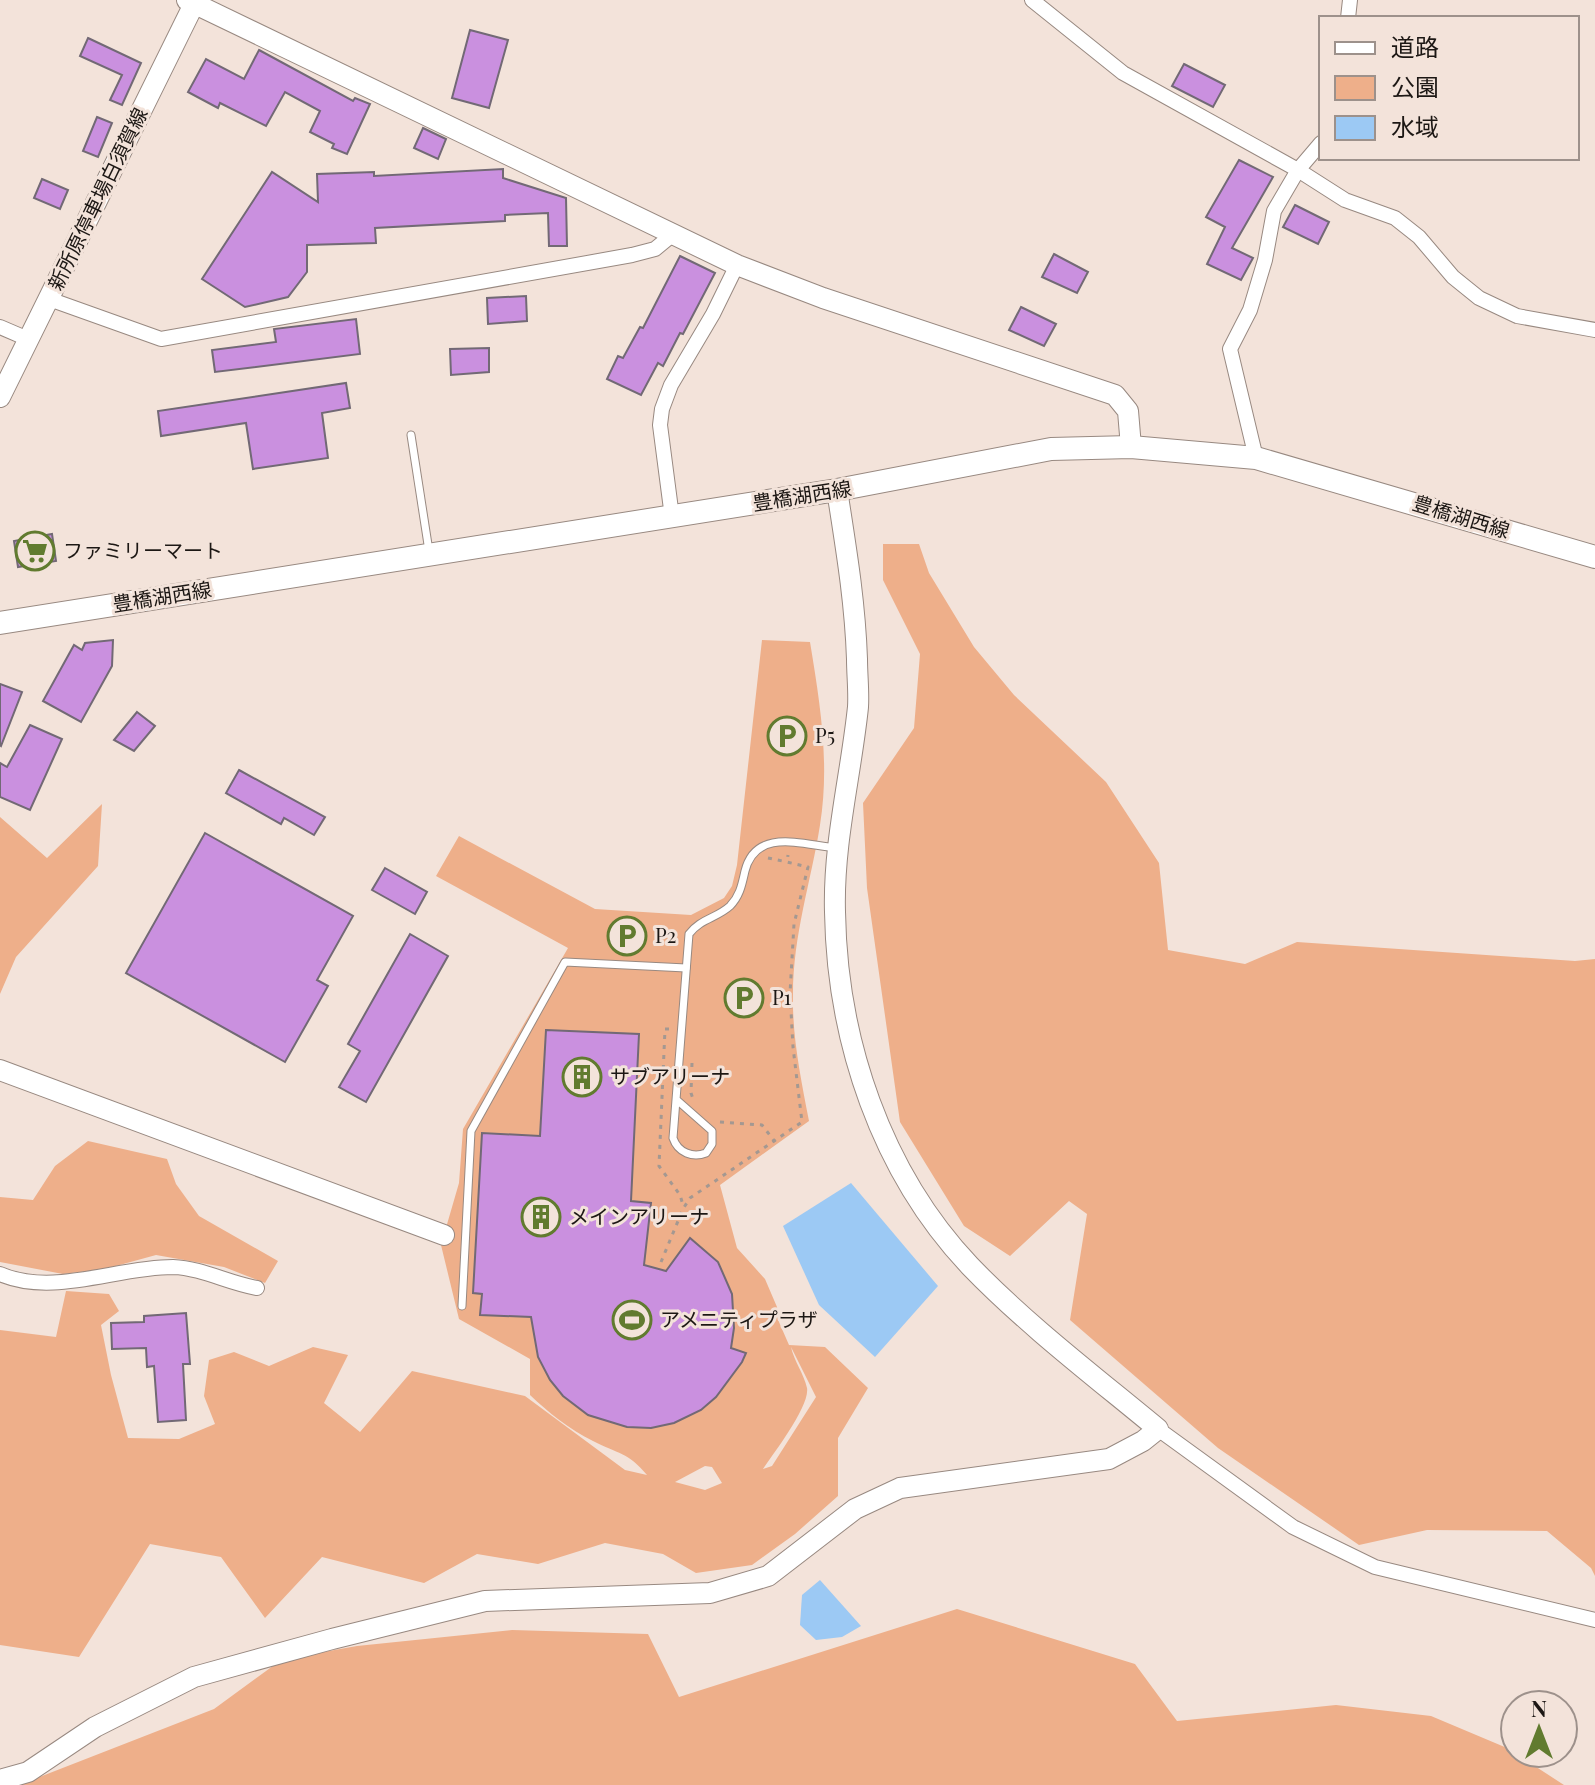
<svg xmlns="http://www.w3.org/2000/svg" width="1595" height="1785" font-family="'Playfair Display','Noto Sans JP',serif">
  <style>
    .green { fill: #eeaf8a; fill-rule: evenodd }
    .water { fill: #9cc9f4 }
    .building { fill: #ca90df; stroke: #726975; stroke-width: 2 }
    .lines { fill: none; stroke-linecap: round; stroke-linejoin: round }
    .lane-casing { stroke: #988981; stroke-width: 9 }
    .street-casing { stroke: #988981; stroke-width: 16 }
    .secondary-casing { stroke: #988981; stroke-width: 22 }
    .primary-casing { stroke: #988981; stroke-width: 24 }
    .path { stroke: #a49891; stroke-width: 3; stroke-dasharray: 4 6; stroke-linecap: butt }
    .lane { stroke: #fff; stroke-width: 7 }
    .street { stroke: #fff; stroke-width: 14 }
    .secondary { stroke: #fff; stroke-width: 20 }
    .primary { stroke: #fff; stroke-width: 22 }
    .labels { text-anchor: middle; stroke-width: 6; stroke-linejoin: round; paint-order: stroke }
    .street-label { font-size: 20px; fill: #1c1714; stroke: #f3e3da }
    .poi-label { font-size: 20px; fill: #1c1714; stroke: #f3e3da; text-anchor: start }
  </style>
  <rect width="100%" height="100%" fill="#f3e3da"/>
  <g class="green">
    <polygon points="883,544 919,544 929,573 974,647 1014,695 1106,782 1159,863 1168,950 1245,964 1297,942 1575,961 1595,959 1595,1576 1591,1568 1547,1531 1427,1530 1359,1545 1218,1448 1070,1320 1087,1214 1069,1201 1010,1256 964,1226 900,1122 867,888 863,803 914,728 920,654 883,580"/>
    <path d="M762,640L810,642C820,703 830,763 820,825C811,882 793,935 793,994C792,1037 801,1079 809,1121L720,1185L737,1248L765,1279L777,1307L779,1322L789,1345L825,1347L868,1388L838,1438V1496L795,1534L752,1565L696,1573L663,1554L605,1543L538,1564L477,1554L424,1583L322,1557L265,1618L221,1557L150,1544L79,1657L0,1645V1330L56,1337L66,1291L109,1294L119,1311L101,1325L111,1375L128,1438L179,1439L215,1424L204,1396L209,1360L234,1352L269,1366L313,1347L348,1355L324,1403L360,1432L412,1371L525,1396L625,1470L647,1475C628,1452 618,1454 593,1441C570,1430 548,1412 530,1395V1359L459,1319L441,1245L459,1183L463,1129L568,948L436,876L459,836L595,909L691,915L724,898L732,886L737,865ZM791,1347L816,1397L772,1466L763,1469C773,1454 810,1406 807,1388C804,1374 794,1361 791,1347ZM705,1466L712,1467L722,1483L705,1490L675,1482Z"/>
    <polygon points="102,804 98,866 16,957 0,994 0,817 47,858"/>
    <polygon points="88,1141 167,1159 176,1184 199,1216 278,1261 265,1283 224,1267 156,1255 105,1269 63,1274 0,1262 0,1197 33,1200 55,1166"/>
    <polygon points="957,1609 1135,1664 1177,1721 1336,1705 1431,1716 1507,1748 1564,1785 19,1785 214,1709 277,1663 312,1654 357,1646 512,1630 648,1634 679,1697"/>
  </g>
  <g class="water">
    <polygon points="851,1183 938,1286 875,1357 819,1305 783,1226"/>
    <polygon points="820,1580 861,1626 842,1637 816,1640 800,1625 802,1595"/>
  </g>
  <g class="building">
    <polygon points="470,30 508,40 489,108 452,98"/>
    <polygon points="88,38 141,63 122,105 110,100 122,75 80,56"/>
    <polygon points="259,50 353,101 355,98 370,104 347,154 332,148 334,144 310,132 320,111 285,92 266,126 220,103 218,108 188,92 206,59 244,79"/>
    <polygon points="1184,64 1225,85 1213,107 1172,86"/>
    <polygon points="97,117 112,123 98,157 83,151"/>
    <polygon points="423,128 446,139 438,159 414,148"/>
    <polygon points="1239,160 1273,177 1232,248 1253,258 1241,280 1207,264 1225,227 1206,217"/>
    <polygon points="503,169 503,178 566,198 567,246 549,246 548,213 505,215 505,221 375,228 376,243 307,245 307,272 288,297 245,307 202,279 272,172 318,202 317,174 374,172 374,176"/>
    <polygon points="42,179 68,190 60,209 34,198"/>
    <polygon points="1295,205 1329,222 1318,244 1283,227"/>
    <polygon points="1054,254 1088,272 1077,293 1042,277"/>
    <polygon points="680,256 715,273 683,334 680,333 663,366 658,363 641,395 607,379 618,356 623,358 640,327 643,328"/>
    <polygon points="526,296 527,321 488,324 487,298"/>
    <polygon points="1021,307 1056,324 1044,346 1009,330"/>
    <polygon points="356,319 360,354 215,372 212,350 276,342 274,329"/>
    <polygon points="489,348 489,372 451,375 450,349"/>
    <polygon points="346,383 350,408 322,413 328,458 253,469 246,423 161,436 158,411"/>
    <polygon points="52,534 56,561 18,567 14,541"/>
    <polygon points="113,640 112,666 81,722 43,701 74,645 82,650 85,643"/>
    <polygon points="0,684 22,692 1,746 0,745"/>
    <polygon points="137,712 155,726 134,751 114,740"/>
    <polygon points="30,725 62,739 30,810 0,797 0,763 7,767"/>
    <polygon points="239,770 325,817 314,835 284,818 281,824 226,793"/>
    <polygon points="205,833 353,916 317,980 328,986 285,1062 126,973"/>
    <polygon points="385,868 427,892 415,914 372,890"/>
    <polygon points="410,934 448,956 366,1102 339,1087 360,1051 348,1044"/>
    <polygon points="546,1030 639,1034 631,1201 651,1203 644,1265 666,1271 690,1238 718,1262 732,1294 734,1328 731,1348 746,1353 742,1362 716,1397 701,1410 674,1423 651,1428 627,1427 588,1415 563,1396 550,1380 538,1357 531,1317 480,1315 482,1294 473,1293 482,1133 540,1136"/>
    <polygon points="186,1313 190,1364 183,1364 186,1420 158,1422 154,1366 147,1367 146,1348 112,1349 111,1323 144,1322 144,1316"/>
  </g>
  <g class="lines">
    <g class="lane-casing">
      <g id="lane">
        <polyline points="411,435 429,551"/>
        <path d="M678,1101L712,1131V1144L706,1153C693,1158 678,1153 673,1138L689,934C700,919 717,918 730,906C740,896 742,884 745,871C756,827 803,845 837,848"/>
        <polyline points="462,1306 471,1131 565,962 686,968"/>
      </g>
    </g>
    <g class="street-casing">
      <g id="street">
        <polyline points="1032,0 1123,73 1298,170 1345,200 1395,218 1419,237 1453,277 1479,298 1517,316 1595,330"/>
        <polyline points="1348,18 1350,0"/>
        <polyline points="49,299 161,339 632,255 655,249 672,235"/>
        <polyline points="0,327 28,339"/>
        <polyline points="1256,458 1230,349 1250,310 1265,260 1274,211 1298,170 1321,143"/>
        <polyline points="672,517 660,425 662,409 671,385 713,314 737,265"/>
        <path d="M0,1274C53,1297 116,1267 173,1267C202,1268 228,1283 257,1288"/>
        <polyline points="1158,1429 1293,1527 1375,1567 1595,1620"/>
      </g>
    </g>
    <g class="secondary-casing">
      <g id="secondary">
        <polyline points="187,0 737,265 823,298 1115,395 1128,411 1131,447"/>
        <polyline points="0,397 196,0"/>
        <polyline points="0,1070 444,1235"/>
        <path d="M0,1780L28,1772L95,1727L194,1677L332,1639L485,1601L710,1593L768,1576L855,1509L900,1488L1109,1459L1143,1441L1158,1429C1094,1376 1027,1325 970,1266C881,1172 837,1040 835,912C833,843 851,775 858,707C859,691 857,675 857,659C855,601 846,548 837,490"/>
      </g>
    </g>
    <g class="primary-casing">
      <polyline id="primary" points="0,623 837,490 1051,449 1131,447 1256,458 1595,557"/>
    </g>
    <g class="path">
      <polyline points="768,858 787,862"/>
      <polyline points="669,1029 665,1029 659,1166 680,1195 683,1205"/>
      <polyline points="692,1063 691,1093 693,1099"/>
      <polyline points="720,1122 762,1125 775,1142"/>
      <polyline points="661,1262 683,1209 690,1198 802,1122 793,1047 790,993 794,924 808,867 787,862 788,855"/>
    </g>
    <use href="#lane" class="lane"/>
    <use href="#street" class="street"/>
    <use href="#secondary" class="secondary"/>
    <use href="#primary" class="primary"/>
  </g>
  <defs>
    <g id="supermarket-ring" transform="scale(2)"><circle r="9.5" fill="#f3e3da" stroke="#617b2f" stroke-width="1.5"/><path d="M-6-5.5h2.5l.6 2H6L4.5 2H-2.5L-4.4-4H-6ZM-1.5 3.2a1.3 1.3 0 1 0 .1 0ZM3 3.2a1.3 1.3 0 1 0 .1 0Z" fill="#617b2f"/></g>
    <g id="parking-ring" transform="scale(2)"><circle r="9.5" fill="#f3e3da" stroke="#617b2f" stroke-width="1.5"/><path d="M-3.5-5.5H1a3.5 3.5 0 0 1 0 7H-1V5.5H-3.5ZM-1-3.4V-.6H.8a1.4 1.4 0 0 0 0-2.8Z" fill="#617b2f"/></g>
    <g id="building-ring" transform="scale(2)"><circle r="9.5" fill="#f3e3da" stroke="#617b2f" stroke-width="1.5"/><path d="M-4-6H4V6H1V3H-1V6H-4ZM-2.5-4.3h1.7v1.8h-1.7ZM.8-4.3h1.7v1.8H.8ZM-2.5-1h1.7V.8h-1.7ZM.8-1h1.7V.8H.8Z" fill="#617b2f"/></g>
    <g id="stadium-ring" transform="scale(2)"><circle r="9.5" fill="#f3e3da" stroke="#617b2f" stroke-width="1.5"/><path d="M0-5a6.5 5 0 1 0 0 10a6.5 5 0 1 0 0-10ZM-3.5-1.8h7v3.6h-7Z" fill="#617b2f"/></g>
  </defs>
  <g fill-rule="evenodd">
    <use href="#supermarket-ring" x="35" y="551"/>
    <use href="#parking-ring" x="787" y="736"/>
    <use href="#parking-ring" x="627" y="936"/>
    <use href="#parking-ring" x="744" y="998"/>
    <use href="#building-ring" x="582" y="1077"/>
    <use href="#building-ring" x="541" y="1217"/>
    <use href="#stadium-ring" x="632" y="1320"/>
  </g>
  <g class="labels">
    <g class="street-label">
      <text transform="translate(98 199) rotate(-64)" y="7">新所原停車場白須賀線</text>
      <text transform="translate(802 496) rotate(-9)" y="7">豊橋湖西線</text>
      <text transform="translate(1461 517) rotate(17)" y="7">豊橋湖西線</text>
      <text transform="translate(162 597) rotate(-9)" y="7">豊橋湖西線</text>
    </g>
    <g class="poi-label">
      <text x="63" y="558">ファミリーマート</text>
      <text x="815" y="743">P5</text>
      <text x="655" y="943">P2</text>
      <text x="772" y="1005">P1</text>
      <text x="610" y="1084">サブアリーナ</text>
      <text x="569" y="1224">メインアリーナ</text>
      <text x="660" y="1327">アメニティプラザ</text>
    </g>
  </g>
  <rect x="1319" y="16" width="260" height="144" fill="#f3e3da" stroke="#9d918b" stroke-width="2"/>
  <rect x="1335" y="42" width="40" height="12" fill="#ffffff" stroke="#9d918b" stroke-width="2"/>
  <text x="1391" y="56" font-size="24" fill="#1c1714">道路</text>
  <rect x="1335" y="76" width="40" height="24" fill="#eeaf8a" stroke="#9d918b" stroke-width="2"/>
  <text x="1391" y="96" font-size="24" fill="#1c1714">公園</text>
  <rect x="1335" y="116" width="40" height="24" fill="#9cc9f4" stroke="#9d918b" stroke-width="2"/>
  <text x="1391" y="136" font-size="24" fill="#1c1714">水域</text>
  <g transform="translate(1539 1729)"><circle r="38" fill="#f3e3da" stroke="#9d918b" stroke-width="2"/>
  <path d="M0-6L14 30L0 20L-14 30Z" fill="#617b2f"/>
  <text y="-12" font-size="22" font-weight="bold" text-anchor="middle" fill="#1c1714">N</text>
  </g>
</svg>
